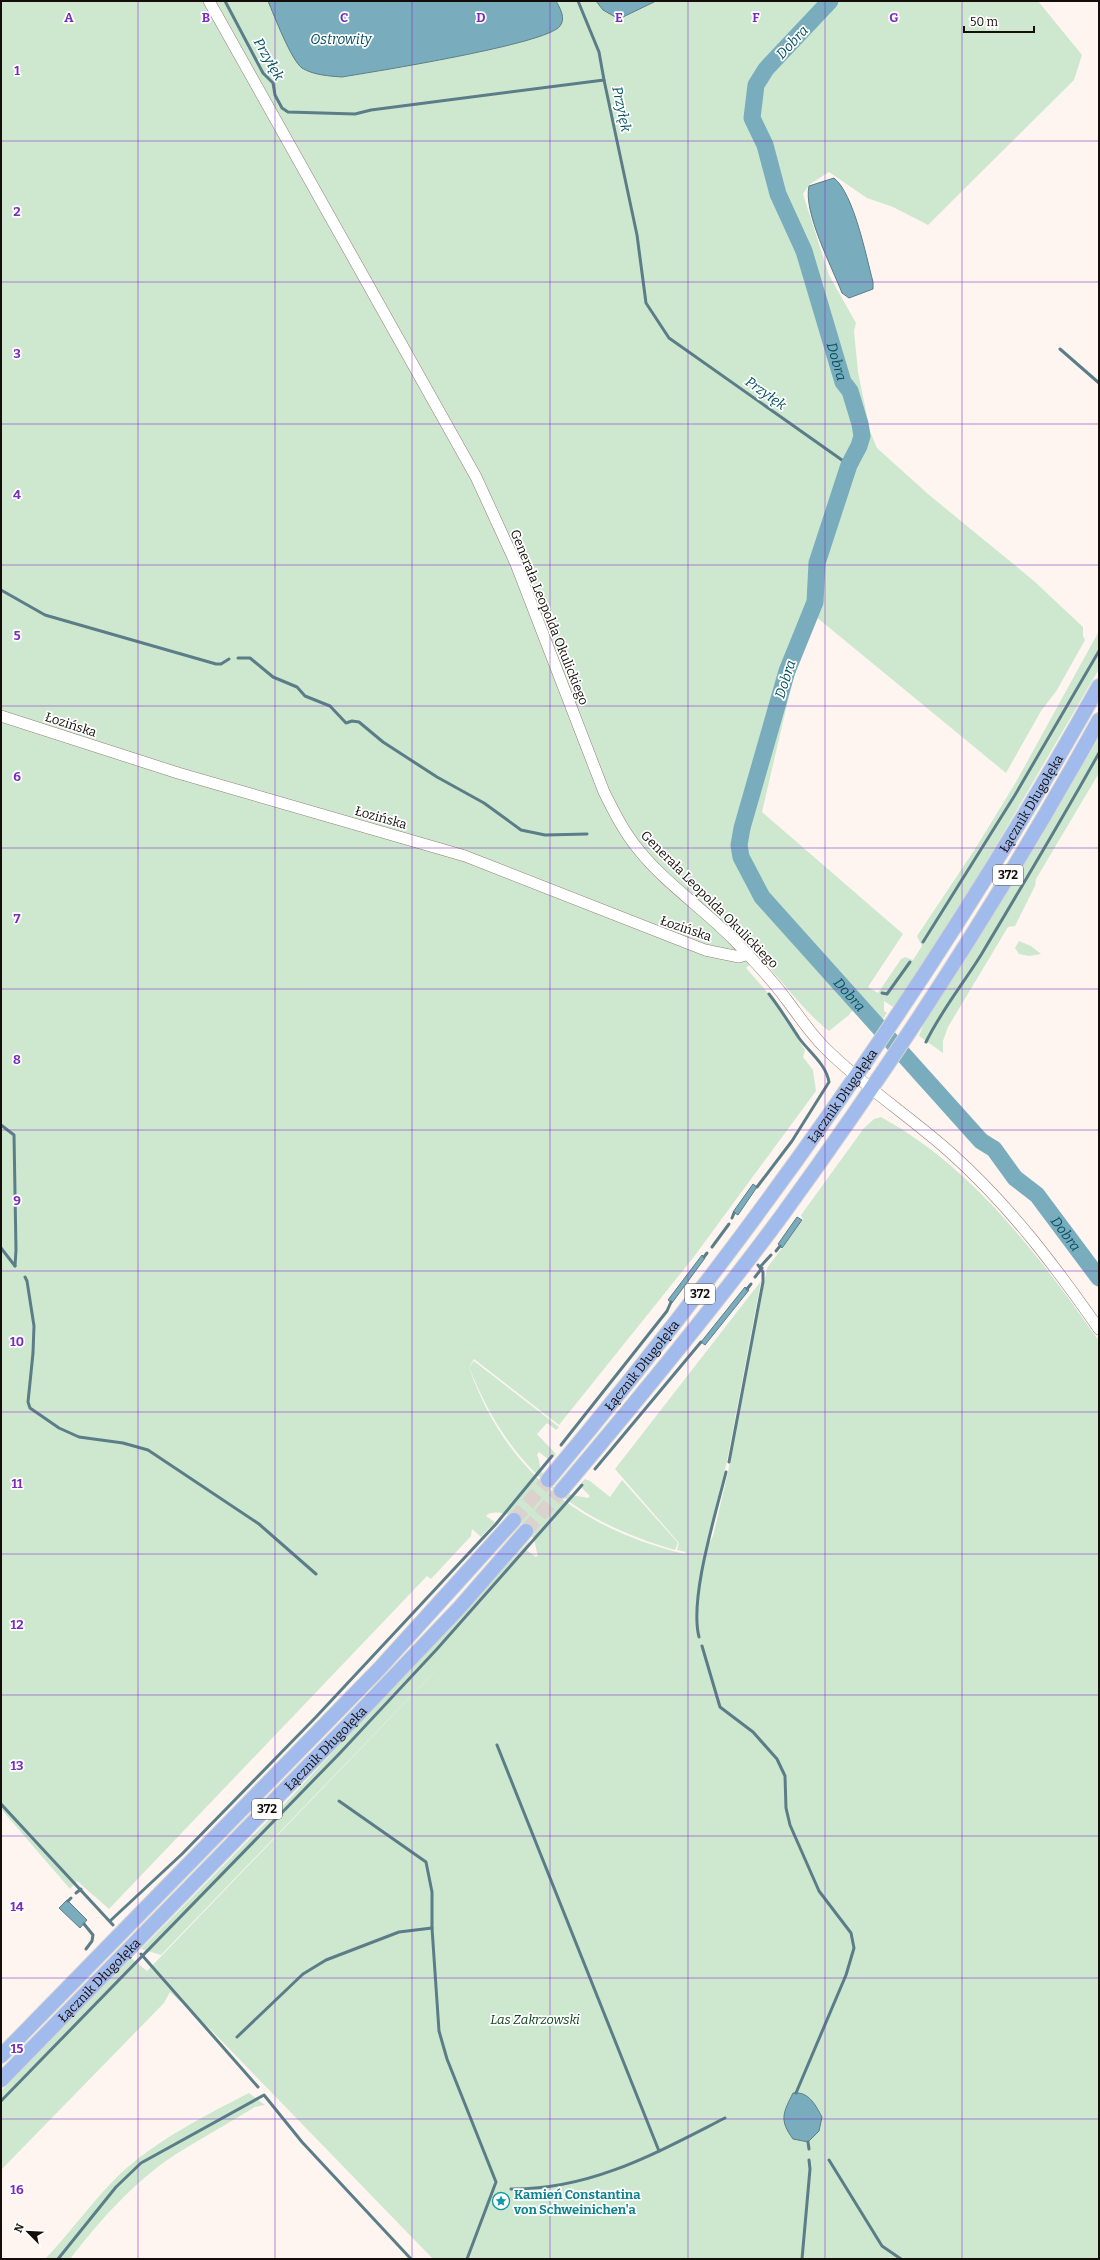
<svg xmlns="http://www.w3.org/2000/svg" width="1100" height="2260" font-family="Bitter,serif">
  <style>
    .green { fill: #cee8d0 }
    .water { fill: #79adbd; stroke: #5b7d87 }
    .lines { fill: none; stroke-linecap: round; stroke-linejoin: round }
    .stream { stroke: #5b7d87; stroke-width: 3 }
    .river { stroke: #79adbd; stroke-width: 17 }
    .major-tunnel { stroke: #dbd2cd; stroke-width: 14; stroke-dasharray: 14 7; stroke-linecap: butt }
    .minor-casing { stroke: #927e74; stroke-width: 12 }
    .major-casing { stroke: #d5d3d3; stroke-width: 16 }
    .minor { stroke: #fff; stroke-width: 11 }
    .major { stroke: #a0bbec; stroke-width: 14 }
    .grid { fill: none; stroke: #7b2cbf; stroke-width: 1; stroke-opacity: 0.55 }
    .labels { text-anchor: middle; stroke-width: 3.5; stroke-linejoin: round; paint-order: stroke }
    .shield { fill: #fff; stroke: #5a5653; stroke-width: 1 }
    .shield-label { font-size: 12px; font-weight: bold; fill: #140d09 }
    .street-label { font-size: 13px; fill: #140d09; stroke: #fff }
    .park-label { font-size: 13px; font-style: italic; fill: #0b4217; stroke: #fff }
    .culture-label { font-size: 13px; font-weight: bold; fill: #0d838f; stroke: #fff; text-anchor: start }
    .water-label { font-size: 14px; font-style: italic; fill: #004e60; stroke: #fff }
    .grid-label { font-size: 13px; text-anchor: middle; font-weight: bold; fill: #7b2cbf; stroke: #fff; stroke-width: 3.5; stroke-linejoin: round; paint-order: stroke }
  </style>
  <rect width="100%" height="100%" fill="#fef5f0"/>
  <g class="green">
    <path d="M1,1H268L292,54L342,77L480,52L555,31L561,10L556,1H596L603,10L623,18L656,1H1038L1082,55L1074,80L928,225L893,207L867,198L829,172L810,184L803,194L829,275L856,323L854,331L858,372L870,431L877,448L928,494L1034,581L1083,627V636L1085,640L1057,690L1041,711L1006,773L815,616L793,679L762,812L903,934L868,987L878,993L901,959L905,957L913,960L922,946L917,936L975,849L1016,782L1099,631V669L969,892L895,1008L884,1001V1011L887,1013L879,1024L858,1002L849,1015L829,1031C802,1010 783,981 759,957L746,968L776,1002L805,1050L803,1057L813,1070L816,1091L693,1258L559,1425L474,1359L469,1367C504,1470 580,1529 685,1554L686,1552L677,1550L679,1543L615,1469L761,1281L727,1461L704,1553L713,1536L728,1472L767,1268L803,1220L801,1215L864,1128L874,1119L881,1117C974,1168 1039,1256 1099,1341V2259H433L210,2029L170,1992L164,2003L1,2170V2091L131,1958L147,1971L467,1638L161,1955L141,1949L291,1797L530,1540L525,1549L536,1557L538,1555C536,1551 536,1547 535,1543C529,1525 507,1507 488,1514L486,1516L495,1522L481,1537L472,1529L471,1536L431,1579L427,1576L109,1909L77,1881L70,1889L1,1809Z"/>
    <polygon points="1099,737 1099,773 1036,879 1035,886 1015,926 1008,927 948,1027 943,1041 943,1053 919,1036 924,1023 1040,839"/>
    <polygon points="1019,941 1031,946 1041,954 1029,956 1019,954 1015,948"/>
    <path d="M474,1361L559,1427L556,1430L547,1423L537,1434L556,1454L554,1457L550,1454L549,1460L539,1452L537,1455C540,1460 539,1465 541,1470C551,1493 567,1494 588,1498L590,1496L582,1488L584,1485L581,1483L585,1479L590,1481L610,1497L622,1480L678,1543L675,1550C571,1520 509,1468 469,1367Z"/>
    <path d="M249,2093L265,2105L255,2107C231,2122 205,2136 181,2151C137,2178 101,2219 70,2259H45C71,2232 93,2200 120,2174C157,2140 204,2116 249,2093Z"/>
  </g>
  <g class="water">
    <path d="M268,1H556C560,8 566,18 560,26C548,44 372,72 342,77C329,76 313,75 302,68C291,60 274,15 268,1Z"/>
    <polygon points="596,1 656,1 619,19 603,10"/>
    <path d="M834,178C854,194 866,256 873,282V289L849,298L842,293C832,267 803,212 809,186Z"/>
    <polygon points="753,1184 757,1187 738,1215 733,1212"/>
    <polygon points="797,1217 802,1220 782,1248 778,1244"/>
    <polygon points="702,1255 705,1258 672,1303 668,1300"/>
    <polygon points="745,1287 749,1290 705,1345 701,1342"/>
    <polygon points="67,1900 87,1920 80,1928 59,1908"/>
    <path d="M793,2093C809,2091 816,2106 822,2117L819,2131L808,2142L793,2139C779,2120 783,2113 793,2093Z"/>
  </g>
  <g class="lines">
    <g class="stream">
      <polyline points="225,1 263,73 273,83 275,95 282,108 288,112 355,114 371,110 604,80 637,235 646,303 669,338 849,465"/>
      <polyline points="578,1 599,52 604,80"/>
      <polyline points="1060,349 1099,383"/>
      <polyline points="1,590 45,615 216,664 221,664 229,659"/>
      <polyline points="238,658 250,658 273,677 297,687 305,696 330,706 346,723 352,721 359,722 383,742 437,777 484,803 521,830 545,835 587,834"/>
      <polyline points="923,942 1015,795 1099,651"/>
      <polyline points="882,993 887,994 910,962"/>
      <path d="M926,1042C941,1011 963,984 981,955C1021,888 1061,821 1099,753"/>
      <polyline points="1,1125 14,1135 16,1250 15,1266"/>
      <path d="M757,1187L792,1141L829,1082C826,1064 809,1052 799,1038C789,1023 780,1008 769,994"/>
      <polyline points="732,1218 734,1213"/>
      <polyline points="712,1247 729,1224"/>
      <polyline points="1,1248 15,1266"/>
      <polyline points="776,1251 780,1246"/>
      <polyline points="704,1257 707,1253"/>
      <polyline points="760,1267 771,1255"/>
      <polyline points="25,1277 27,1281 34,1326 33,1353 28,1402 30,1408 59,1428 79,1437 123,1443 148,1450 259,1524 316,1574"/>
      <polyline points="755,1277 762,1268"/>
      <polyline points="747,1289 751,1284"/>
      <polyline points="561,1445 667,1311 671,1302"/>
      <polyline points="729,1462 763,1282 763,1272 758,1265"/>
      <polyline points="595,1469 701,1342"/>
      <path d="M699,1637C689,1598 716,1513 726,1472"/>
      <polyline points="702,1646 720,1707 753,1732 777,1759 785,1776 786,1808 790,1825 819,1891 851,1933 854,1948 846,1975 796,2093"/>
      <polyline points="497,1745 659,2151"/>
      <polyline points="339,1801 426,1862 432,1892 432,1928 439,2031 447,2059 496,2182 467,2259"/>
      <polyline points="1,1804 113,1925"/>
      <polyline points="76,1893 81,1889"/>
      <polyline points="68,1901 71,1898"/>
      <polyline points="110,1921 182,1854 316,1717 496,1524 552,1456"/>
      <polyline points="84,1924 93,1935 92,1941 86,1949"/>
      <polyline points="141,1954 258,2087"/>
      <polyline points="237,2037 303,1974 326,1960 399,1932 432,1928"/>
      <polyline points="1,2101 340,1753 437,1649 582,1485"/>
      <polyline points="808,2142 809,2149"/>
      <polyline points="829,2160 882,2246 901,2259"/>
      <path d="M511,2189C591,2190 656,2153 725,2118"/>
      <polyline points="58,2259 116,2187 141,2163 264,2095 302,2142 411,2259"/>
      <polyline points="802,2259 810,2169 809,2160"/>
    </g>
    <path class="river" id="s1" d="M830,1L766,69L756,85L752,118L765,145L778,194L804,251L843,382L850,391L860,424L862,436L859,446L849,465L817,563L815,602L787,671L742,828L739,845L741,857L762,897L981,1141L994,1149L1015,1178L1037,1195L1099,1278"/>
    <g class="major-tunnel">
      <polyline points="514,1520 548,1480"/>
      <polyline points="526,1531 561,1491"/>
    </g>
    <g class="minor-casing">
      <g id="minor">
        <path d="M209,1L476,477L516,564L604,792C614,812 624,832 638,849C664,882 705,910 735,941C752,959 771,978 786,999C799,1016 810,1033 825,1048C864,1087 911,1117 952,1154C1010,1206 1055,1266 1099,1329"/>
        <polyline points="1,716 178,773 465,856 705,950 739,957 748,954"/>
      </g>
    </g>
    <g class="major-casing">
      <g id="major">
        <path id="s2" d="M548,1480C756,1232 941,968 1099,686"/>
        <path d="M561,1491C637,1401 713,1309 783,1214C897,1057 1005,890 1099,720"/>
        <polyline points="1,2056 379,1669 514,1520"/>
        <path id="s3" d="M1,2080L344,1729L460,1607L526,1531"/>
      </g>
    </g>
    <use href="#minor" class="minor"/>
    <use href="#major" class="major"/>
  </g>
  <path class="grid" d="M138,1V2259M275,1V2259M412,1V2259M550,1V2259M688,1V2259M825,1V2259M962,1V2259M1,141H1099M1,282H1099M1,424H1099M1,565H1099M1,706H1099M1,848H1099M1,989H1099M1,1130H1099M1,1271H1099M1,1412H1099M1,1554H1099M1,1695H1099M1,1836H1099M1,1978H1099M1,2119H1099"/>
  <defs>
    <g id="sight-ring" transform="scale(0.9)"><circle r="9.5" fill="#fff" stroke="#0f9aa8" stroke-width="1.5"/><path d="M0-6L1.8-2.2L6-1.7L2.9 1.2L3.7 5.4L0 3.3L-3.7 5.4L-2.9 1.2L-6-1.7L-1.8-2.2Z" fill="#0f9aa8"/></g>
  </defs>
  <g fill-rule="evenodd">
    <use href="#sight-ring" x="501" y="2201"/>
  </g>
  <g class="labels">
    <g class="shield">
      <rect x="993" y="865" width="30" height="20" rx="3"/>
      <rect x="685" y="1284" width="30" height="20" rx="3"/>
      <rect x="252" y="1799" width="30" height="20" rx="3"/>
    </g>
    <g class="shield-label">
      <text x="1008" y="879">372</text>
      <text x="700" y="1298">372</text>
      <text x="267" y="1813">372</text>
    </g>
    <g class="street-label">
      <text transform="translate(550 617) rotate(68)" y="5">Generała Leopolda Okulickiego</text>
      <text transform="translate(71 724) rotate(18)" y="5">Łozińska</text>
      <text dy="5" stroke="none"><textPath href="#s2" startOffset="832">Łącznik Długołęka</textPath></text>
      <text transform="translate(381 817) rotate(16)" y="5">Łozińska</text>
      <text transform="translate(710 899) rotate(45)" y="5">Generała Leopolda Okulickiego</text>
      <text transform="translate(686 928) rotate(19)" y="5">Łozińska</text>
      <text dy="5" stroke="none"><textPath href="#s2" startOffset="484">Łącznik Długołęka</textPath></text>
      <text dy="5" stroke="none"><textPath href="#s2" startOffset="148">Łącznik Długołęka</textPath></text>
      <text dy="5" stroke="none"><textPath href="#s3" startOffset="464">Łącznik Długołęka</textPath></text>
      <text dy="5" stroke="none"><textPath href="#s3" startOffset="140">Łącznik Długołęka</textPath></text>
    </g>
    <g class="park-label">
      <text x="535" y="2024">Las Zakrzowski</text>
    </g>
    <g class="culture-label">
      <text x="514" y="2199">Kamień Constantina<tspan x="514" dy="15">von Schweinichen'a</tspan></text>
    </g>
    <g class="water-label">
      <text x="341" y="44">Ostrowity</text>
      <text transform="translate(792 42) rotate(-47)" y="5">Dobra</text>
      <text transform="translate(269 59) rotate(60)" y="5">Przyłęk</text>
      <text transform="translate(622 109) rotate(78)" y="5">Przyłęk</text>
      <text dy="5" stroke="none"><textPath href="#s1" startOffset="404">Dobra</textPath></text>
      <text transform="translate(766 393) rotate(35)" y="5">Przyłęk</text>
      <text transform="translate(785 679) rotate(-72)" y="5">Dobra</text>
      <text dy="5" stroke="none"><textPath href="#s1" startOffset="1101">Dobra</textPath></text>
      <text dy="5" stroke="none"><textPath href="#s1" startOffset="1425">Dobra</textPath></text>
    </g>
  </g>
  <g class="grid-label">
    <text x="69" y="22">A</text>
    <text x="206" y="22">B</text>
    <text x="344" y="22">C</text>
    <text x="481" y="22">D</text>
    <text x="619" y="22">E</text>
    <text x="756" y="22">F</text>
    <text x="894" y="22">G</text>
    <text x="17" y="75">1</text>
    <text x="17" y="216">2</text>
    <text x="17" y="358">3</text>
    <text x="17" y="499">4</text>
    <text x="17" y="640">5</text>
    <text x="17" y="781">6</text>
    <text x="17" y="923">7</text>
    <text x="17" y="1064">8</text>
    <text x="17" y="1205">9</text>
    <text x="17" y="1346">10</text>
    <text x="17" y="1488">11</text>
    <text x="17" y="1629">12</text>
    <text x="17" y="1770">13</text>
    <text x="17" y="1911">14</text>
    <text x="17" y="2053">15</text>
    <text x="17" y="2194">16</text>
  </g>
  <rect width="1100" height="2260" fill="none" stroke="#140d09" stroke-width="4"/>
  <g transform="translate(28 2232) rotate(294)" stroke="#ffffff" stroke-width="3" paint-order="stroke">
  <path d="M0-3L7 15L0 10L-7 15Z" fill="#140d09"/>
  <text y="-6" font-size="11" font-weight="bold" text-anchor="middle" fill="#140d09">N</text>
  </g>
  <path d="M964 26v6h70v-6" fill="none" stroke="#140d09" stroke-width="2"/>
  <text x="970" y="26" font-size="12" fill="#140d09" stroke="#ffffff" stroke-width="3" paint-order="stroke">50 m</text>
</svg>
